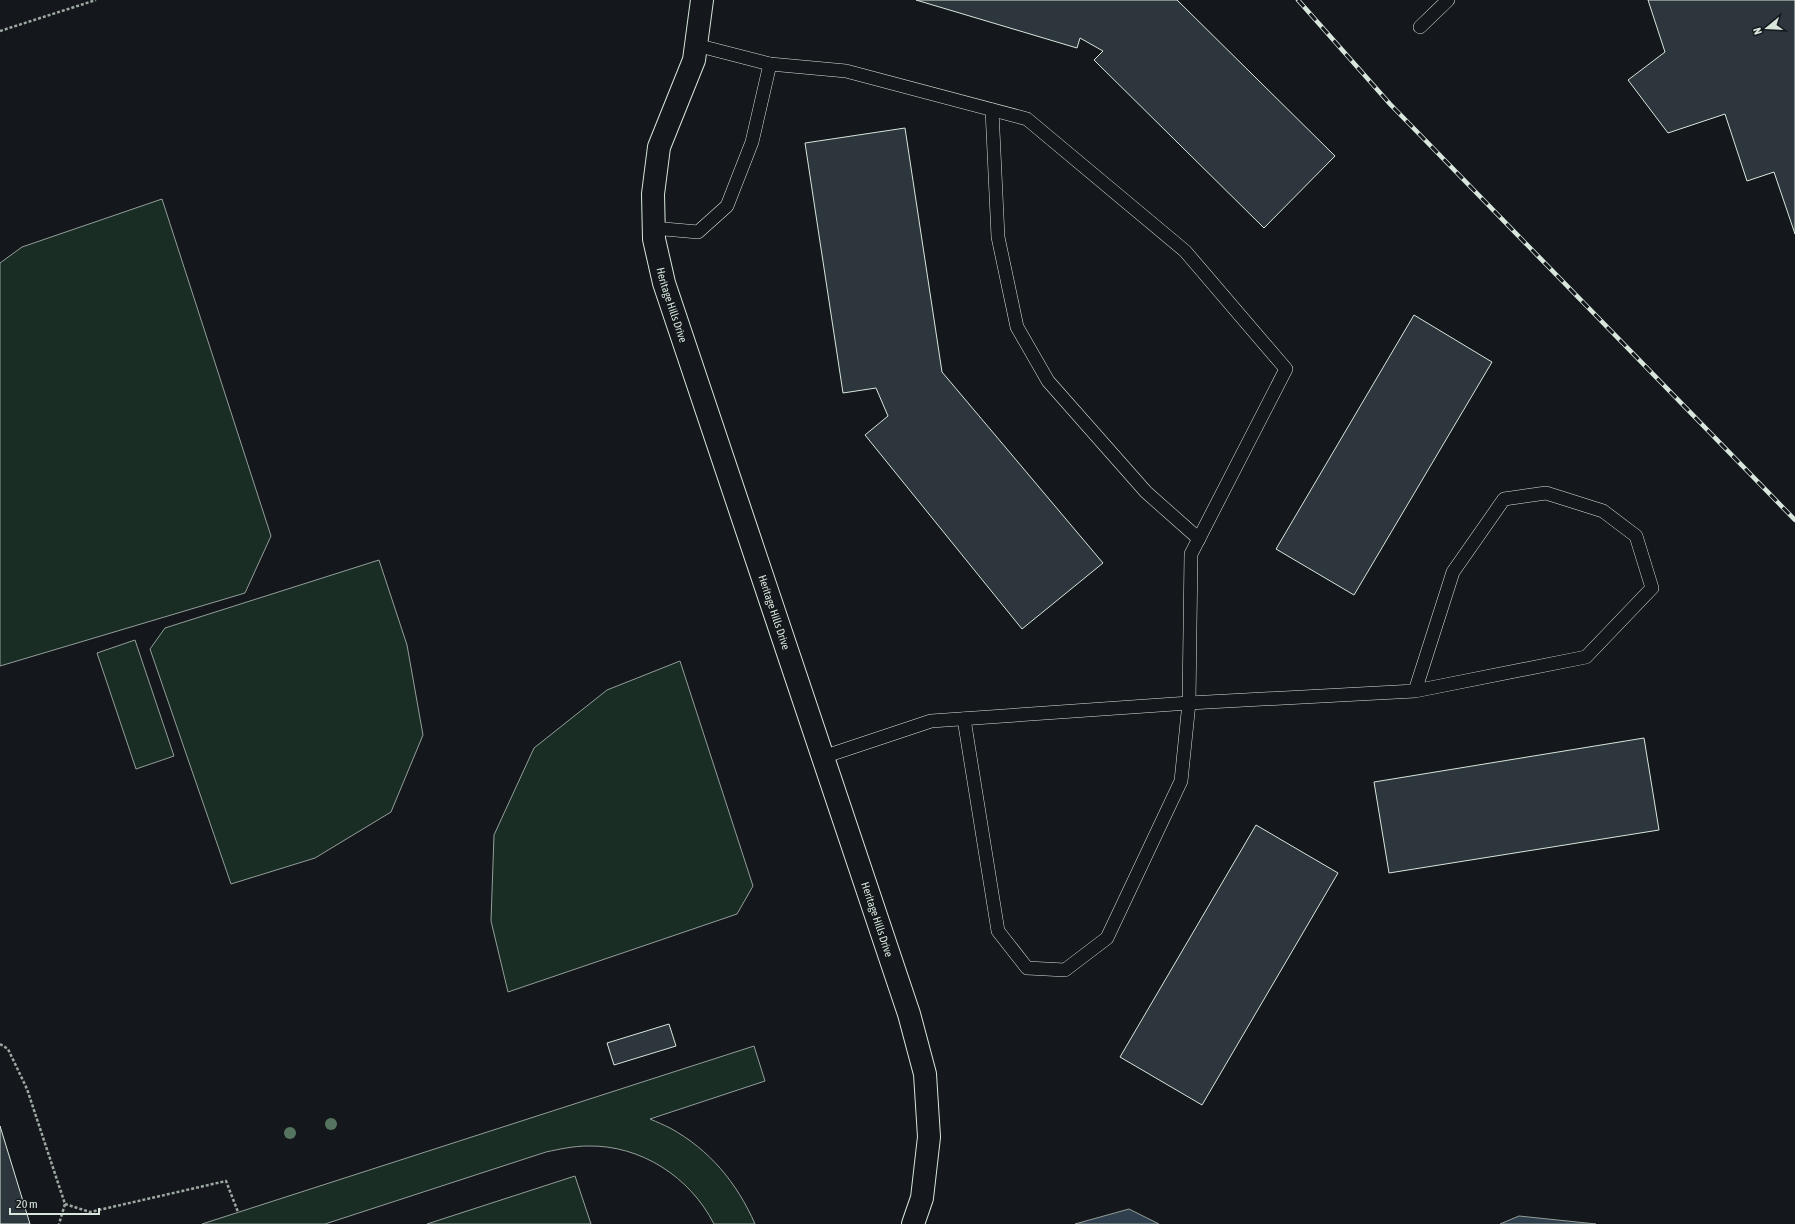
<svg xmlns="http://www.w3.org/2000/svg" width="1795" height="1224" font-family="'Asap Condensed',sans-serif">
  <style>
    .green { fill: #1a2d24; stroke: #939e99 }
    .water { fill: #2f3f4d; stroke: #939e99 }
    .building { fill: #2c363c; stroke: #d8e6dc }
    .lines { fill: none; stroke-linecap: round; stroke-linejoin: round }
    .service-casing { stroke: #d8e6dc; stroke-width: 14 }
    .tertiary-casing { stroke: #d8e6dc; stroke-width: 24 }
    .path { stroke: #9da8a2; stroke-width: 2.5; stroke-dasharray: 3 2; stroke-linecap: butt }
    .service { stroke: #14181c; stroke-width: 13 }
    .tertiary { stroke: #14181c; stroke-width: 22 }
    .rail-casing { stroke: #d8e6dc; stroke-width: 4.5 }
    .rail { stroke: #14181c; stroke-width: 3; stroke-dasharray: 9; stroke-linecap: butt }
    .tree { fill: #55745f }
    .labels { text-anchor: middle; stroke-width: 3; stroke-linejoin: round; paint-order: stroke }
    .street-label { font-size: 11px; fill: #d8e6dc; stroke: #14181c }
  </style>
  <rect width="100%" height="100%" fill="#14181c"/>
  <g class="green">
    <polygon points="162,199 271,536 245,593 0,666 0,263 22,247"/>
    <polygon points="379,560 407,645 423,735 391,812 315,858 231,884 150,649 165,628"/>
    <polygon points="135,640 174,756 136,769 97,653"/>
    <polygon points="680,661 753,886 737,914 508,992 491,921 494,835 534,748 607,690"/>
    <path d="M754,1046L765,1081L650,1119C657,1122 664,1125 670,1128C710,1150 737,1183 755,1224H714C690,1177 641,1145 588,1146C574,1146 560,1149 546,1152L325,1224H202Z"/>
    <polygon points="575,1176 591,1224 427,1224"/>
  </g>
  <g class="water">
    <polygon points="1129,1209 1159,1224 1075,1224"/>
    <polygon points="1519,1216 1596,1224 1500,1224"/>
  </g>
  <g class="building">
    <polygon points="916,0 1177,0 1335,156 1264,228 1094,60 1103,51 1080,38 1077,48"/>
    <polygon points="1648,0 1795,0 1795,234 1774,172 1747,181 1725,114 1668,133 1628,80 1665,52"/>
    <polygon points="905,128 942,372 1103,563 1022,629 865,435 888,416 876,388 843,393 805,143"/>
    <polygon points="1414,315 1492,362 1354,595 1276,549"/>
    <polygon points="1644,738 1659,830 1389,873 1374,782"/>
    <polygon points="1256,825 1338,873 1202,1105 1120,1057"/>
    <polygon points="669,1024 676,1046 614,1065 607,1043"/>
    <polygon points="0,1126 30,1224 0,1224"/>
  </g>
  <g class="lines">
    <g class="service-casing">
      <g id="service">
        <polyline points="1420,27 1448,0"/>
        <polyline points="696,45 770,64 846,71 1027,119 1185,251 1286,369 1191,554 1189,703 931,721 823,757"/>
        <polyline points="992,110 998,237 1017,327 1048,381 1146,492 1199,539"/>
        <polyline points="653,228 698,232 727,206 752,142 770,64"/>
        <polyline points="964,719 998,931 1027,968 1065,970 1107,938 1181,781 1189,703 1415,691 1586,657 1652,588 1636,536 1603,511 1546,493 1504,499 1453,572 1415,691"/>
      </g>
    </g>
    <g class="tertiary-casing">
      <g id="tertiary">
        <path id="s1" d="M702,0L694,60L659,147L653,194L654,239L664,283L909,1014L925,1074L929,1137L922,1198L913,1224"/>
      </g>
    </g>
    <g class="path">
      <polyline points="0,31 96,0"/>
      <polyline points="0,1044 8,1049 27,1089 65,1204 59,1224"/>
      <polyline points="65,1204 90,1212 226,1181 238,1212"/>
    </g>
    <use href="#service" class="service"/>
    <use href="#tertiary" class="tertiary"/>
    <g class="rail-casing">
      <polyline id="rail" points="1298,0 1390,104 1795,520"/>
    </g>
    <use href="#rail" class="rail"/>
  </g>
  <g class="tree">
    <circle cx="331" cy="1124" r="6"/>
    <circle cx="290" cy="1133" r="6"/>
  </g>
  <g class="labels">
    <g class="street-label">
      <text dy="4" stroke="none"><textPath href="#s1" startOffset="315">Heritage Hills Drive</textPath></text>
      <text dy="4" stroke="none"><textPath href="#s1" startOffset="639">Heritage Hills Drive</textPath></text>
      <text dy="4" stroke="none"><textPath href="#s1" startOffset="963">Heritage Hills Drive</textPath></text>
    </g>
  </g>
  <g transform="translate(1767 28) rotate(252)" stroke="#14181c" stroke-width="3" paint-order="stroke">
  <path d="M0-3L7 15L0 10L-7 15Z" fill="#d8e6dc"/>
  <text y="-6" font-size="11" font-weight="bold" text-anchor="middle" fill="#d8e6dc">N</text>
  </g>
  <path d="M10 1208v6h89v-6" fill="none" stroke="#d8e6dc" stroke-width="2"/>
  <text x="16" y="1208" font-size="12" fill="#d8e6dc" stroke="#14181c" stroke-width="3" paint-order="stroke">20 m</text>
</svg>
